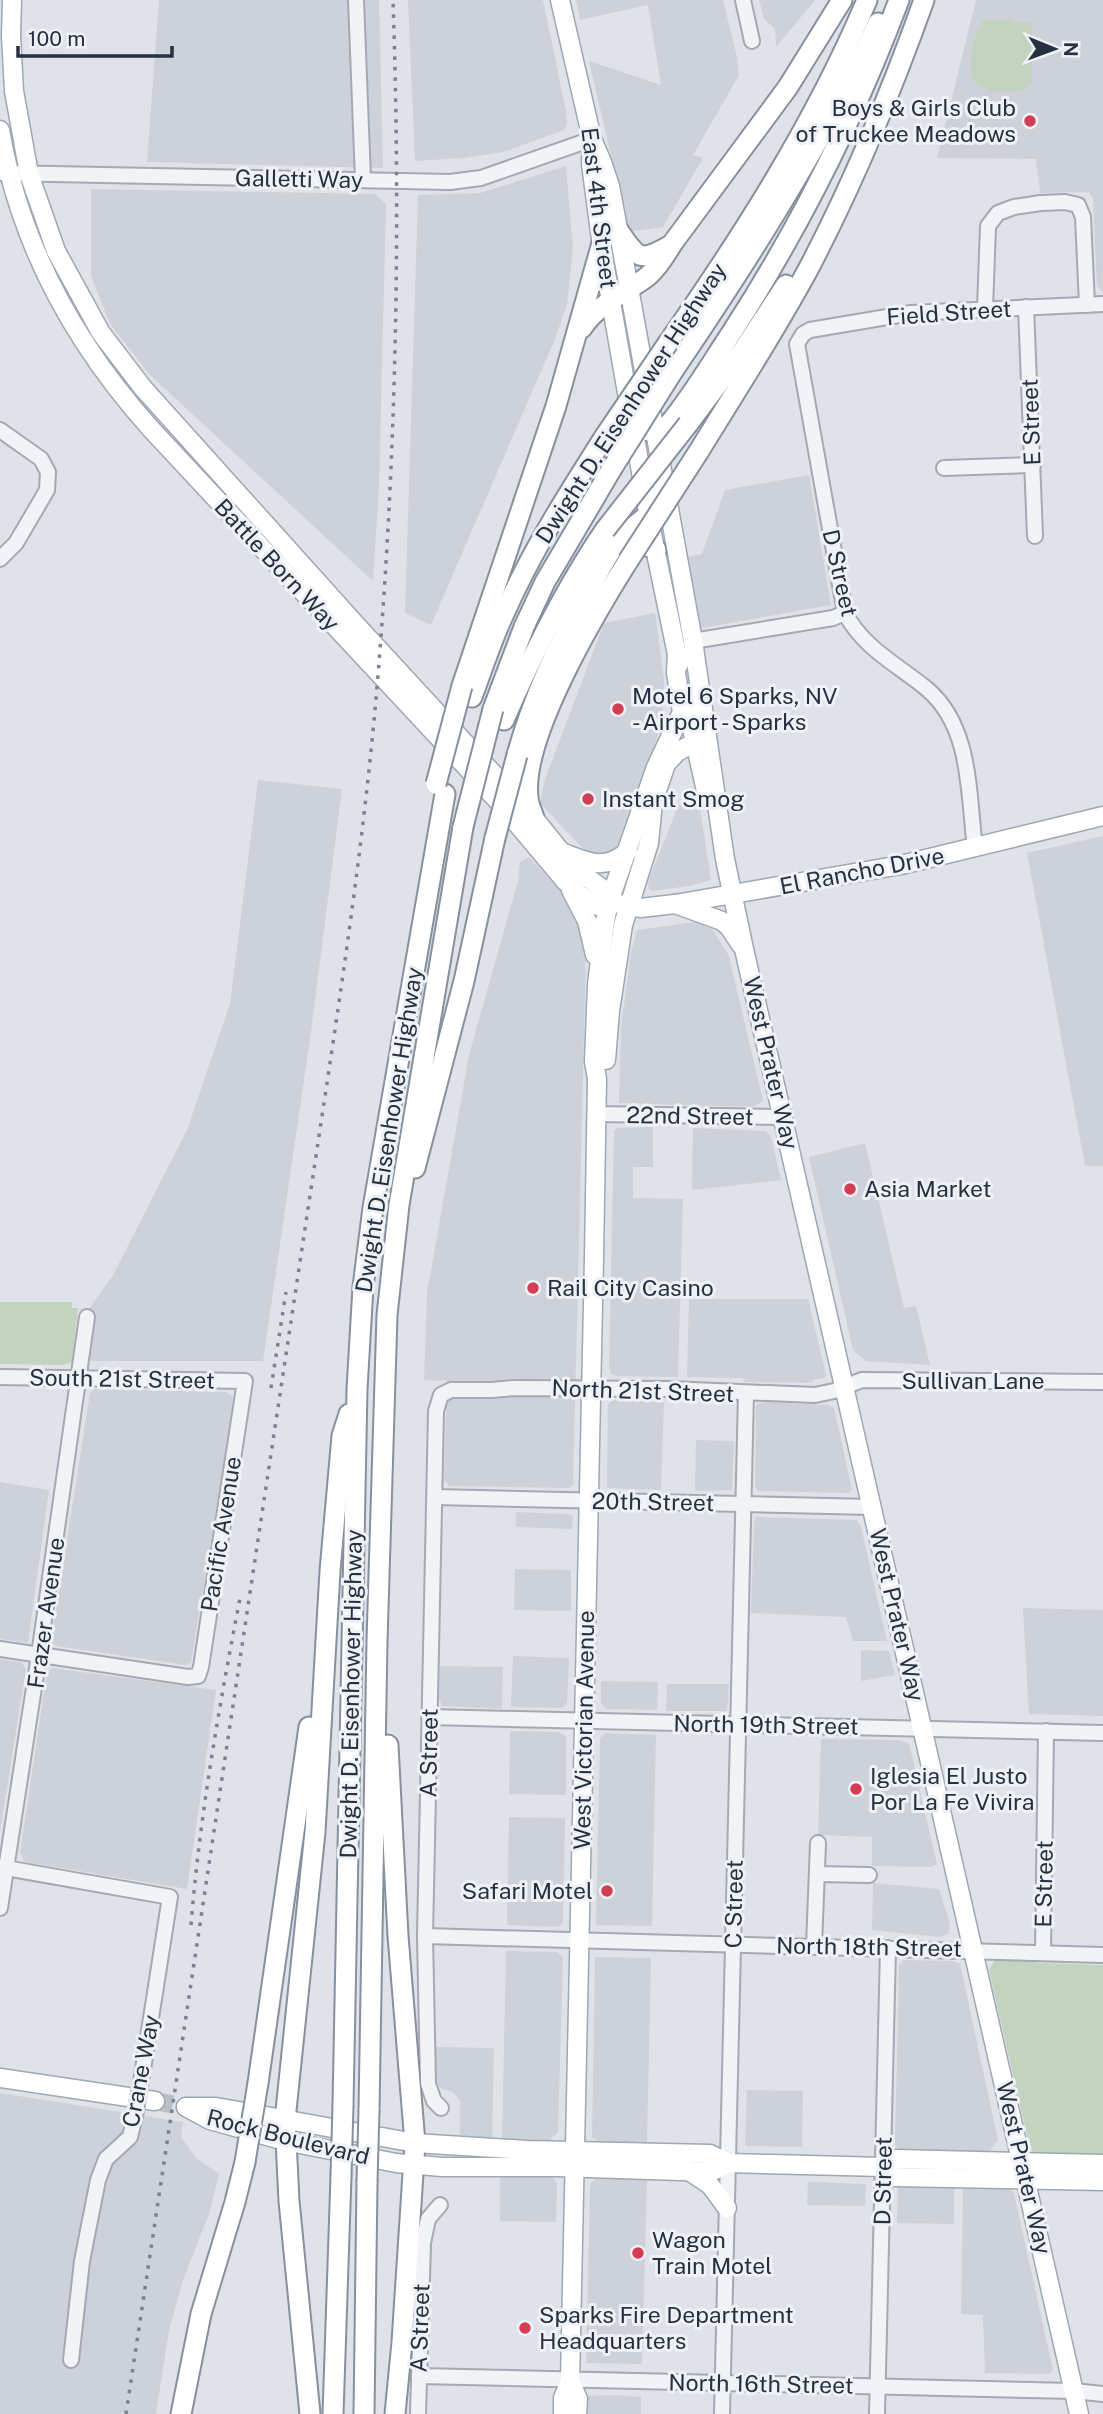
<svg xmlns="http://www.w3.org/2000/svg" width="1103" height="2414" font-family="'Public Sans',sans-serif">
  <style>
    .built { fill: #cdd1da }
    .green { fill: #c4d3bf }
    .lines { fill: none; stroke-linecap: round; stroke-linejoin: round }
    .major-tunnel { stroke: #babec6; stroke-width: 18; stroke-dasharray: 18 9; stroke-linecap: butt }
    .minor-casing { stroke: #a4a9b2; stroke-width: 18 }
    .major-casing { stroke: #9ea7b4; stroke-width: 21 }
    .highway-casing { stroke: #86909f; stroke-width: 23 }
    .minor { stroke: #f1f3f7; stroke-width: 14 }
    .major { stroke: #fff; stroke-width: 18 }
    .highway { stroke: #fff; stroke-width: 19 }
    .rail { stroke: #788292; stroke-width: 3.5; stroke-dasharray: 3.5 7; stroke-linecap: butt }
    .minor-bridge-casing { stroke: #a4a9b2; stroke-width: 18; stroke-linecap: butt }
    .highway-bridge-casing { stroke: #86909f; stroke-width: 23; stroke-linecap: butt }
    .minor-bridge { stroke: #f1f3f7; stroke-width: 14 }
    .highway-bridge { stroke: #fff; stroke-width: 19 }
    .poi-dot { fill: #d23f55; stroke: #eef1f6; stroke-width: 2.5 }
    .labels { text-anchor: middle; stroke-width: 6; stroke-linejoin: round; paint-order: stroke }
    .poi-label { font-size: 23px; fill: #273040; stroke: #eef1f6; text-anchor: start }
    .street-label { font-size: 23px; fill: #273040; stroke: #eef1f6 }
  </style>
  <rect width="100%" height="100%" fill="#dfe2e8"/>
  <g class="built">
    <polygon points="159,0 379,0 383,168 147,162"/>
    <polygon points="408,0 543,0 566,111 567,124 564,130 503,152 465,158 415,161"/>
    <polygon points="576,0 723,0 737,57 739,75 693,155 703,158 663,227 629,232 589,61 661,85 648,5 580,20"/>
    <polygon points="759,0 815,0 776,47 775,29 764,19"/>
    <polygon points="976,0 1103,0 1103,293 1097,285 1093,198 1089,192 1040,193 1036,159 937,158"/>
    <polygon points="566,166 573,248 567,305 555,339 431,625 405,613 418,195 480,193"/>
    <polygon points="91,189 375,194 386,204 379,486 373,581 150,375 110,324 91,276"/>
    <polygon points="809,475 831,605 702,628 698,622 687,557 702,554 725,490"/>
    <polygon points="655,613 664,680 663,706 656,742 616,849 607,856 589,855 540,803 545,779 604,623"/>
    <polygon points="258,780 342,789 310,1039 263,1361 78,1361 89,1309 113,1275 187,1130 230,1004"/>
    <polygon points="686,800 695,802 700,808 711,880 690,886 651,891 648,887 649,879 673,819 678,806"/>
    <polygon points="1103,836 1103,1166 1085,1166 1027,853"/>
    <polygon points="529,857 564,895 580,924 586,953 573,1485 569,1488 449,1486 444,1479 447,1381 424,1380 427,1293 469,1055 518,881 520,862"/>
    <polygon points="695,922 713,930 729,956 763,1101 753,1107 619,1103 621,1028 631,952 637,930"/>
    <polygon points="653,1127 653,1167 633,1167 633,1198 683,1199 678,1377 617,1376 611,1374 609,1367 614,1131 617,1128"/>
    <polygon points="693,1128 766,1131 771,1137 781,1180 692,1190"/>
    <polygon points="865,1143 904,1308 916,1306 930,1365 866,1361 853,1350 809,1157"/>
    <polygon points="689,1299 808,1299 826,1375 824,1378 813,1380 812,1383 744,1382 743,1378 687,1377"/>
    <polygon points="95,1389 226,1392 232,1396 234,1403 191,1662 186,1665 56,1646 51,1642 90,1393"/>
    <polygon points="612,1400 664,1402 661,1490 607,1488 608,1405"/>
    <polygon points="765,1402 828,1405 834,1408 852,1489 849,1493 757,1491 755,1486 756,1407 758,1404"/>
    <polygon points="696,1440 734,1441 732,1490 695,1491"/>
    <polygon points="0,1482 49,1490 28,1643 0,1639"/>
    <polygon points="516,1512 569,1514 573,1516 572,1529 516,1527"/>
    <polygon points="756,1517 857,1520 861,1527 887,1641 853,1641 846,1617 751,1613 754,1523"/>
    <polygon points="515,1569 571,1570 571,1611 514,1610"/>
    <polygon points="1023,1608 1103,1610 1103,1716 1029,1714"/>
    <polygon points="861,1650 889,1651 895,1675 861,1681"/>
    <polygon points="513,1656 569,1658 567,1702 563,1708 511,1707"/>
    <polygon points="0,1659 21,1662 26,1669 0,1831"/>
    <polygon points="440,1666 503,1667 502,1709 442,1706 439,1698"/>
    <polygon points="52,1668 216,1690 187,1889 25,1862 20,1853 47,1672"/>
    <polygon points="601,1681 658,1682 657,1710 606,1709 601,1703"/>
    <polygon points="667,1684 729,1684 727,1711 666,1711"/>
    <polygon points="510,1731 559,1732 566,1736 566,1795 509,1794"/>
    <polygon points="605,1733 656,1735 652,1926 596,1925 600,1738"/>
    <polygon points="821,1739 898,1740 909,1743 937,1864 932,1867 872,1866 872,1837 818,1835"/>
    <polygon points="509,1817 565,1818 563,1923 558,1927 507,1925"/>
    <polygon points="873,1883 939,1889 950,1924 949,1933 940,1937 872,1930"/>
    <polygon points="506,1951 557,1952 563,1957 558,2132 547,2143 502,2142"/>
    <polygon points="595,1957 651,1958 647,2142 599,2142 592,2137"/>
    <polygon points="903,1960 954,1961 960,1964 998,2140 989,2152 915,2151 901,2150 895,2145 899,1965"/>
    <polygon points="436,2047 494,2048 492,2141 460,2135 460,2101 453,2092 440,2088 436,2083"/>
    <polygon points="747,2090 803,2091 802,2147 745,2146"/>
    <polygon points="0,2093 183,2122 181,2137 195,2157 219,2174 210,2211 183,2280 169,2330 156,2414 0,2414"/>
    <polygon points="500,2175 548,2176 554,2178 557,2184 556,2222 500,2221"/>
    <polygon points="597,2178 647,2179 642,2364 586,2363 590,2188 591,2183"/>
    <polygon points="808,2182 866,2184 865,2206 807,2205"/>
    <polygon points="898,2185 954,2186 954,2224 897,2223"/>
    <polygon points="963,2186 1007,2188 1014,2193 1053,2370 1050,2374 985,2373 983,2315 961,2314"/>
    <polygon points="619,2395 641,2397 641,2414 585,2414 585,2396"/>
  </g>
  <g class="green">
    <path d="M984,19L1012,20L1013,23H1032V82L1024,90L993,93L974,82C966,64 973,35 984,19Z"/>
    <polygon points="0,1302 72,1302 72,1308 78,1308 72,1362 62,1365 0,1364"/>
    <polygon points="998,1955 1027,1955 1038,1963 1103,1965 1103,2156 1041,2155 1033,2152 1028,2140 989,1970"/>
  </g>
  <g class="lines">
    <polyline class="major-tunnel" points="155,2101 186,2107"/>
    <g class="minor-casing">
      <g id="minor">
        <polyline points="356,0 363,180"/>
        <polyline points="743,0 752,41"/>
        <polyline points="0,173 450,182 481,178 592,139"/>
        <polyline points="1026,307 1035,536"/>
        <polyline points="985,309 988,226 998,213 1014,207 1041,203 1065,202 1078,205 1083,217 1087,305"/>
        <polyline points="0,430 41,459 48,472 47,490 16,543 0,559"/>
        <polyline points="944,468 1033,465"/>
        <polyline points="693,641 833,618 845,613"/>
        <path d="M975,848C968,794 972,727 927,689C898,665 863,648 845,613L797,344L803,334L810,330L911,313L1103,304"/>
        <polyline points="596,1114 784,1117"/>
        <polyline points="0,1377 245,1381 201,1667 198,1676 188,1677 0,1649"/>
        <polyline points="435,1497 872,1507"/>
        <polyline points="429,1717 1103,1733"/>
        <polyline points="0,1867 170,1897 143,2069"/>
        <polyline points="817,1874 869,1875"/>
        <polyline points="0,1908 39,1655 87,1317"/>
        <polyline points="425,1936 1103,1955"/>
        <polyline points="814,1946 818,1843"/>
        <polyline points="1043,1953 1046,1731"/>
        <polyline points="441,2108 434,2101 428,2084 425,1936 436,1411 441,1395 451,1390 492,1390 514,1388 668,1389 815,1395 834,1391 862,1380 1103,1382"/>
        <polyline points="71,2360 82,2261 98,2180 106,2159 130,2137 135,2116"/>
        <polyline points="419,2376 1074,2391 1103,2394"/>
        <polyline points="418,2414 423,2243 428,2219 440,2205"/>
        <polyline points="722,2414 746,1393"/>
        <polyline points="877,2414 888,1948"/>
      </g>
    </g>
    <g class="major-casing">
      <g id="major">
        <polyline points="12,0 11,36 14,91 29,174 56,251 101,333 143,388 358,627 534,818 574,868 603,889 609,902"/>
        <polyline points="560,0 592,139 591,164 604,262 651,529 679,664"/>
        <path d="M0,130C20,245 74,343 151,429L498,801L566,882L580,895L598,906L609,902L640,908L675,904L901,865L1103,816"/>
        <polyline points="592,139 602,162 610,186 629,288 693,641 725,859 744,949 1079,2414"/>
        <polyline points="686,702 706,791"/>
        <path d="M564,853C590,863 605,871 628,851"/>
        <polyline points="571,890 587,921 595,955"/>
        <polyline points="675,904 722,921 729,927 741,945"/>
        <polyline points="606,1060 610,1011 623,925 649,843 653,802 666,764 677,752 694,743 696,733"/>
        <polyline points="0,2078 155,2101"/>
        <polyline points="186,2107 216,2107 415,2143 527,2150 710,2154 728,2163 883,2167 896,2159 1103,2164"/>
        <polyline points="186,2107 210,2120 285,2141 396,2163 442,2167 557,2167 711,2172 728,2163"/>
        <polyline points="883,2167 891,2175 895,2177 1103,2181"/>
        <polyline points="689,2171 710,2185 727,2208"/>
        <polyline points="570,2381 578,2399 577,2414"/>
        <polyline points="563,2414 563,2398 570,2381 594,1257 597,1079 594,1062 597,984 605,921 609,902 656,767 682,712 676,673 677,652"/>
      </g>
    </g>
    <g class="highway-casing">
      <g id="highway">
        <path d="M618,230C638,259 639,263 671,245"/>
        <path d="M582,328C597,304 626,293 648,276C658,267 665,256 672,244L788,87L842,0"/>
        <path d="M668,343C744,234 815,123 867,0"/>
        <path d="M673,371C749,259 821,146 878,23"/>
        <path d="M632,418C645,432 652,437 669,424C693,395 712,362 732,332C800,227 855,117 899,0"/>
        <polyline points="688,424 744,349 786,285"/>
        <path d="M699,451C737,389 777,328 811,264C855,179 892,90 924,0"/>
        <polyline points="625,546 642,543 656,550"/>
        <polyline points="462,686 556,406 602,243"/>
        <path d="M472,697C482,670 491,642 503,616C531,552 568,494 605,436"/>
        <polyline points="493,709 524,627 545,582 611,470"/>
        <path d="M504,720C533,653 564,590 605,530"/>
        <path d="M517,755C533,697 558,644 588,592C596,578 603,562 612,549C631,521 656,521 664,484"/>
        <path d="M534,818C532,811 528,804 528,797C521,737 596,612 628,561"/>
        <polyline points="415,1168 464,981 495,838"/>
        <polyline points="388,1745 398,1936 415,2143 402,2342 395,2414"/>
        <polyline points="258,2083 309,1727"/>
        <polyline points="343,2105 357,1389 363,1287 373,1208 445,794"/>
        <polyline points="369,2110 377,1641 387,1315 399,1205 463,827"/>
        <polyline points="181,2414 201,2314 235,2202 245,2162"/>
        <polyline points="310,2414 289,2201 285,2120 315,1832 330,1571 342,1436 349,1414"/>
        <polyline points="333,2414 341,2176"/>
        <polyline points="364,2414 367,2182"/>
      </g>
    </g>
    <use href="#minor" class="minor"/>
    <use href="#major" class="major"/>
    <use href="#highway" class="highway"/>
    <g class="rail">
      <polyline points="271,1388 286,1292"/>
      <path d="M191,1925C200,1813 220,1702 241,1593"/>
      <path d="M126,2414L319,1136C341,991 363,845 376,699C396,466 401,233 393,0"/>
    </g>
    <g class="minor-bridge-casing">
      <polyline id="minor-bridge" points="135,2116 143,2069"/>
    </g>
    <g class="highway-bridge-casing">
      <g id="highway-bridge">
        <polyline points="605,436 668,343"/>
        <polyline points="611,470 673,371"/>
        <polyline points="605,530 688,424"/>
        <polyline points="628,561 699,451"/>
        <polyline points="436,784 462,686"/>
        <polyline points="463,827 493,709"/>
        <polyline points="495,838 517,755"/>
        <polyline points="245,2162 258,2083"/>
        <polyline points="341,2176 343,2105"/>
        <polyline points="367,2182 369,2110"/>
      </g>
    </g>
    <use href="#minor-bridge" class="minor-bridge"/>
    <use href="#highway-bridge" class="highway-bridge"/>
  </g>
  <g class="poi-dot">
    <circle cx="1030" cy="121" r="7"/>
    <circle cx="618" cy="709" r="7"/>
    <circle cx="588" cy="799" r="7"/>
    <circle cx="850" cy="1189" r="7"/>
    <circle cx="533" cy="1288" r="7"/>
    <circle cx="856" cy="1789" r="7"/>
    <circle cx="607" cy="1891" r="7"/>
    <circle cx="638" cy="2253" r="7"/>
    <circle cx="525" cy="2328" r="7"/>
  </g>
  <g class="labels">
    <g class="poi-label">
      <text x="1016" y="116" text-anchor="end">Boys &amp; Girls Club<tspan x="1016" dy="26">of Truckee Meadows</tspan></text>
      <text x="632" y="704">Motel 6 Sparks, NV<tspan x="632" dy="26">- Airport - Sparks</tspan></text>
      <text x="602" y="807">Instant Smog</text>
      <text x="864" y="1197">Asia Market</text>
      <text x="547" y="1296">Rail City Casino</text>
      <text x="870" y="1784">Iglesia El Justo<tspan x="870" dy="26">Por La Fe Vivira</tspan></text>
      <text x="593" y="1899" text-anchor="end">Safari Motel</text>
      <text x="652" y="2248">Wagon<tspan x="652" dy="26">Train Motel</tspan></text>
      <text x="539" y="2323">Sparks Fire Department<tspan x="539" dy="26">Headquarters</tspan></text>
    </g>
    <g class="street-label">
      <text transform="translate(299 179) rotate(1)" y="8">Galletti Way</text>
      <text transform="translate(599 208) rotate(83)" y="8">East 4th Street</text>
      <text transform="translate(949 313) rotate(-4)" y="8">Field Street</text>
      <text transform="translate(631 403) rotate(-57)" y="8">Dwight D. Eisenhower Highway</text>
      <text transform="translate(1031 422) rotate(-92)" y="8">E Street</text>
      <text transform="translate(277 565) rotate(47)" y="8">Battle Born Way</text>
      <text transform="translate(840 573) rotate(77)" y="8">D Street</text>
      <text transform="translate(862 871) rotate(-11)" y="8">El Rancho Drive</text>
      <text transform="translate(771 1063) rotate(77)" y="8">West Prater Way</text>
      <text transform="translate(690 1116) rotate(1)" y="8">22nd Street</text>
      <text transform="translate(389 1130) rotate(-81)" y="8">Dwight D. Eisenhower Highway</text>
      <text transform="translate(122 1379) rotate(1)" y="8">South 21st Street</text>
      <text x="973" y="1389">Sullivan Lane</text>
      <text transform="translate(643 1391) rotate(2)" y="8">North 21st Street</text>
      <text transform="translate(653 1502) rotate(1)" y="8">20th Street</text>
      <text transform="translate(221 1534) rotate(-81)" y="8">Pacific Avenue</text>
      <text transform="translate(46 1613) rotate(-82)" y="8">Frazer Avenue</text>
      <text transform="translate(897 1615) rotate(77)" y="8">West Prater Way</text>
      <text transform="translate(351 1694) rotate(-89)" y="8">Dwight D. Eisenhower Highway</text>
      <text transform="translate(766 1725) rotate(1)" y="8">North 19th Street</text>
      <text transform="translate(584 1730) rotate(-89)" y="8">West Victorian Avenue</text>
      <text transform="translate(429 1753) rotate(-89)" y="8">A Street</text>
      <text transform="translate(1044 1884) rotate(-89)" y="8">E Street</text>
      <text transform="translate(734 1904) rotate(-89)" y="8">C Street</text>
      <text transform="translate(869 1947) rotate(1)" y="8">North 18th Street</text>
      <text transform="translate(141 2071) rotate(-79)" y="8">Crane Way</text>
      <text transform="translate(288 2137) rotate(14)" y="8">Rock Boulevard</text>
      <text transform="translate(1024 2168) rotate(77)" y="8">West Prater Way</text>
      <text transform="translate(883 2181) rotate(-89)" y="8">D Street</text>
      <text transform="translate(420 2328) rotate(-88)" y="8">A Street</text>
      <text transform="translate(761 2384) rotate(1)" y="8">North 16th Street</text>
    </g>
  </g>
  <g transform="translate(1054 49) rotate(91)" stroke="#eef1f6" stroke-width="5" paint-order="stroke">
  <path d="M0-5L12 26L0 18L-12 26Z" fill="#273040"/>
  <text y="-10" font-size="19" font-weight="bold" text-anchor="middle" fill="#273040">N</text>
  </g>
  <path d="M18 46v10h154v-10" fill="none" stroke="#273040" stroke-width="3.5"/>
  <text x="28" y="46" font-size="21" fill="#273040" stroke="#eef1f6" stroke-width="5" paint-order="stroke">100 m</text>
</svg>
